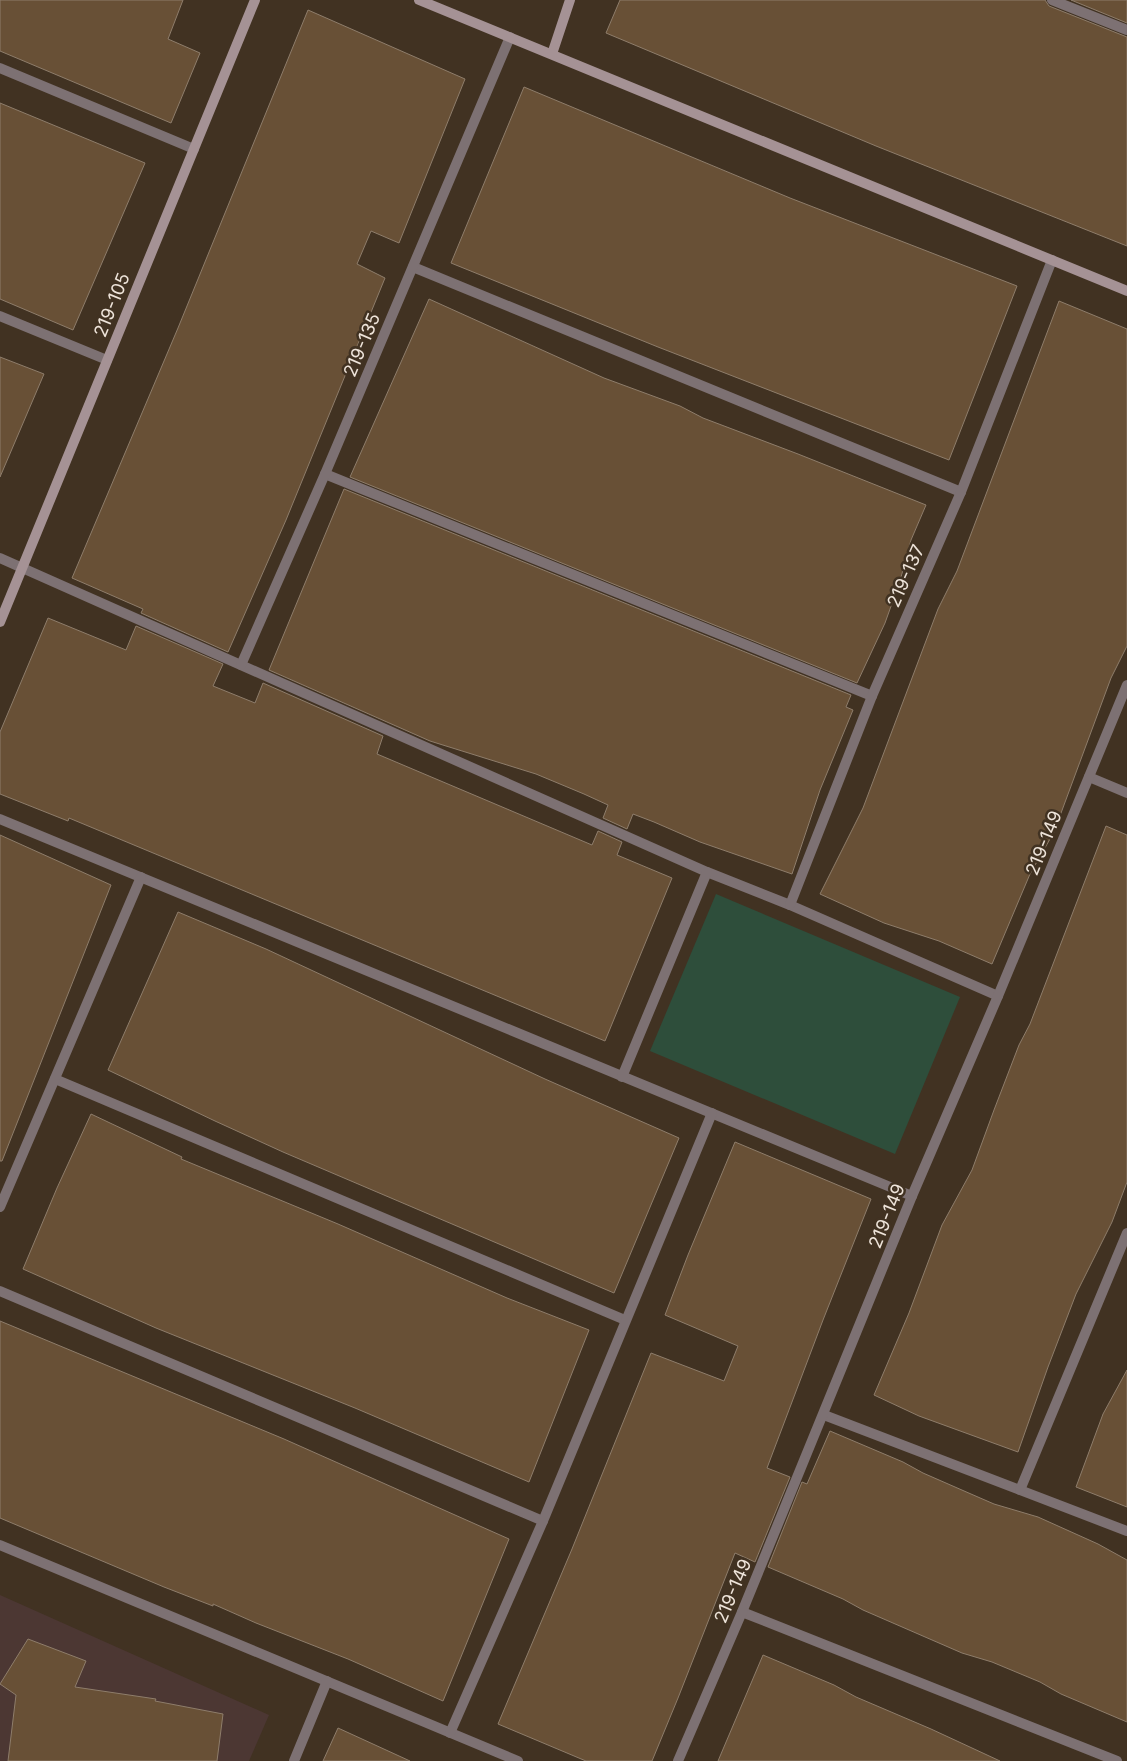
<svg xmlns="http://www.w3.org/2000/svg" width="1127" height="1761" font-family="Inter,sans-serif">
  <style>
    .education { fill: #4c3733 }
    .green { fill: #2e4e3b }
    .building { fill: #685036; stroke: #8e7d6b }
    .lines { fill: none; stroke-linecap: round; stroke-linejoin: round }
    .street { stroke: #7d7173; stroke-width: 10 }
    .secondary { stroke: #a59295; stroke-width: 10 }
    .labels { text-anchor: middle; stroke-width: 5; stroke-linejoin: round; paint-order: stroke }
    .street-label { font-size: 18px; fill: #eee4da; stroke: #413222 }
  </style>
  <rect width="100%" height="100%" fill="#413222"/>
  <polygon class="education" points="0,1595 269,1715 249,1761 0,1761"/>
  <polygon class="green" points="716,894 960,997 895,1154 650,1051"/>
  <g class="building">
    <polygon points="0,0 183,0 168,39 200,53 171,123 0,51"/>
    <polygon points="620,0 1045,0 1049,6 1127,37 1127,246 876,146 606,33"/>
    <polygon points="1071,0 1127,0 1127,23"/>
    <polygon points="308,10 465,79 399,243 371,231 357,264 385,278 286,520 228,652 141,613 143,609 72,578 178,328"/>
    <polygon points="524,87 790,198 1017,286 949,460 658,347 451,263"/>
    <polygon points="0,103 145,163 73,330 0,299"/>
    <polygon points="429,299 604,378 680,406 703,418 798,454 926,505 911,540 900,581 885,623 857,683 350,477"/>
    <polygon points="1059,301 1127,329 1127,646 1111,678 1054,832 1030,874 992,964 939,941 884,923 820,894 863,808 938,609 957,571"/>
    <polygon points="0,357 44,374 0,477"/>
    <polygon points="344,489 851,695 846,707 853,710 820,790 792,874 700,842 654,822 633,814 627,829 603,818 608,805 584,794 536,774 430,741 269,670"/>
    <polygon points="48,618 126,650 136,626 223,664 213,686 255,703 263,683 383,736 377,754 592,845 598,831 622,842 617,855 672,878 605,1041 69,818 68,821 0,794 0,732"/>
    <polygon points="1106,826 1127,835 1127,1182 1112,1222 1076,1294 1048,1367 1018,1452 919,1416 874,1395 909,1313 942,1225 972,1170 994,1110 1019,1045 1030,1024"/>
    <polygon points="0,835 111,885 2,1161 0,1161"/>
    <polygon points="178,912 266,949 545,1079 679,1138 614,1293 283,1152 215,1121 108,1070"/>
    <polygon points="91,1114 182,1157 181,1159 338,1224 507,1298 589,1330 529,1482 355,1408 156,1328 23,1269 57,1188"/>
    <polygon points="735,1142 871,1199 823,1320 767,1468 790,1477 755,1562 735,1553 678,1698 652,1761 586,1761 498,1724 572,1549 651,1353 724,1381 738,1346 665,1315 688,1255"/>
    <polygon points="0,1321 284,1439 509,1539 443,1701 348,1659 256,1623 213,1604 213,1606 164,1587 0,1518"/>
    <polygon points="1127,1370 1127,1507 1076,1487 1103,1414"/>
    <polygon points="830,1431 903,1462 923,1473 971,1494 994,1504 1038,1517 1098,1544 1127,1560 1127,1722 1061,1694 1040,1682 992,1662 962,1653 863,1610 843,1599 768,1567 802,1482 807,1484"/>
    <polygon points="28,1639 86,1661 75,1687 156,1699 155,1701 223,1714 217,1761 8,1761 16,1695 0,1684"/>
    <polygon points="763,1655 834,1685 856,1697 931,1729 1000,1761 718,1761"/>
    <polygon points="338,1728 410,1761 323,1761"/>
  </g>
  <g class="lines">
    <g class="street">
      <polyline points="1052,0 1127,30"/>
      <polyline points="0,68 194,149"/>
      <polyline points="413,267 961,492"/>
      <polyline points="0,316 107,360"/>
      <polyline points="325,474 872,696"/>
      <polyline points="0,558 707,872 790,905 998,996"/>
      <polyline points="241,665 325,474 510,37"/>
      <polyline points="1089,777 1127,793"/>
      <polyline points="0,819 912,1196"/>
      <polyline points="790,905 872,696 961,492 1052,260"/>
      <polyline points="622,1077 707,872"/>
      <polyline points="55,1079 625,1320"/>
      <polyline points="0,1207 141,877"/>
      <polyline points="0,1291 543,1521"/>
      <polyline points="824,1415 1127,1531"/>
      <polyline points="1020,1490 1127,1233"/>
      <polyline points="0,1545 518,1761"/>
      <polyline points="742,1612 1117,1761"/>
      <polyline points="450,1733 543,1521 712,1113"/>
      <polyline points="294,1761 327,1681"/>
      <polyline points="678,1761 742,1612 912,1196 998,996 1127,685"/>
    </g>
    <g class="secondary">
      <polyline points="419,0 1127,291"/>
      <polyline points="552,54 570,0"/>
      <polyline points="0,622 255,0"/>
    </g>
  </g>
  <g class="labels">
    <g class="street-label">
      <text transform="translate(112 305) rotate(-68)" y="6">219-105</text>
      <text transform="translate(362 345) rotate(-67)" y="6">219-135</text>
      <text transform="translate(906 576) rotate(-66)" y="6">219-137</text>
      <text transform="translate(1044 843) rotate(-68)" y="6">219-149</text>
      <text transform="translate(887 1216) rotate(-68)" y="6">219-149</text>
      <text transform="translate(733 1591) rotate(-67)" y="6">219-149</text>
    </g>
  </g>
</svg>
